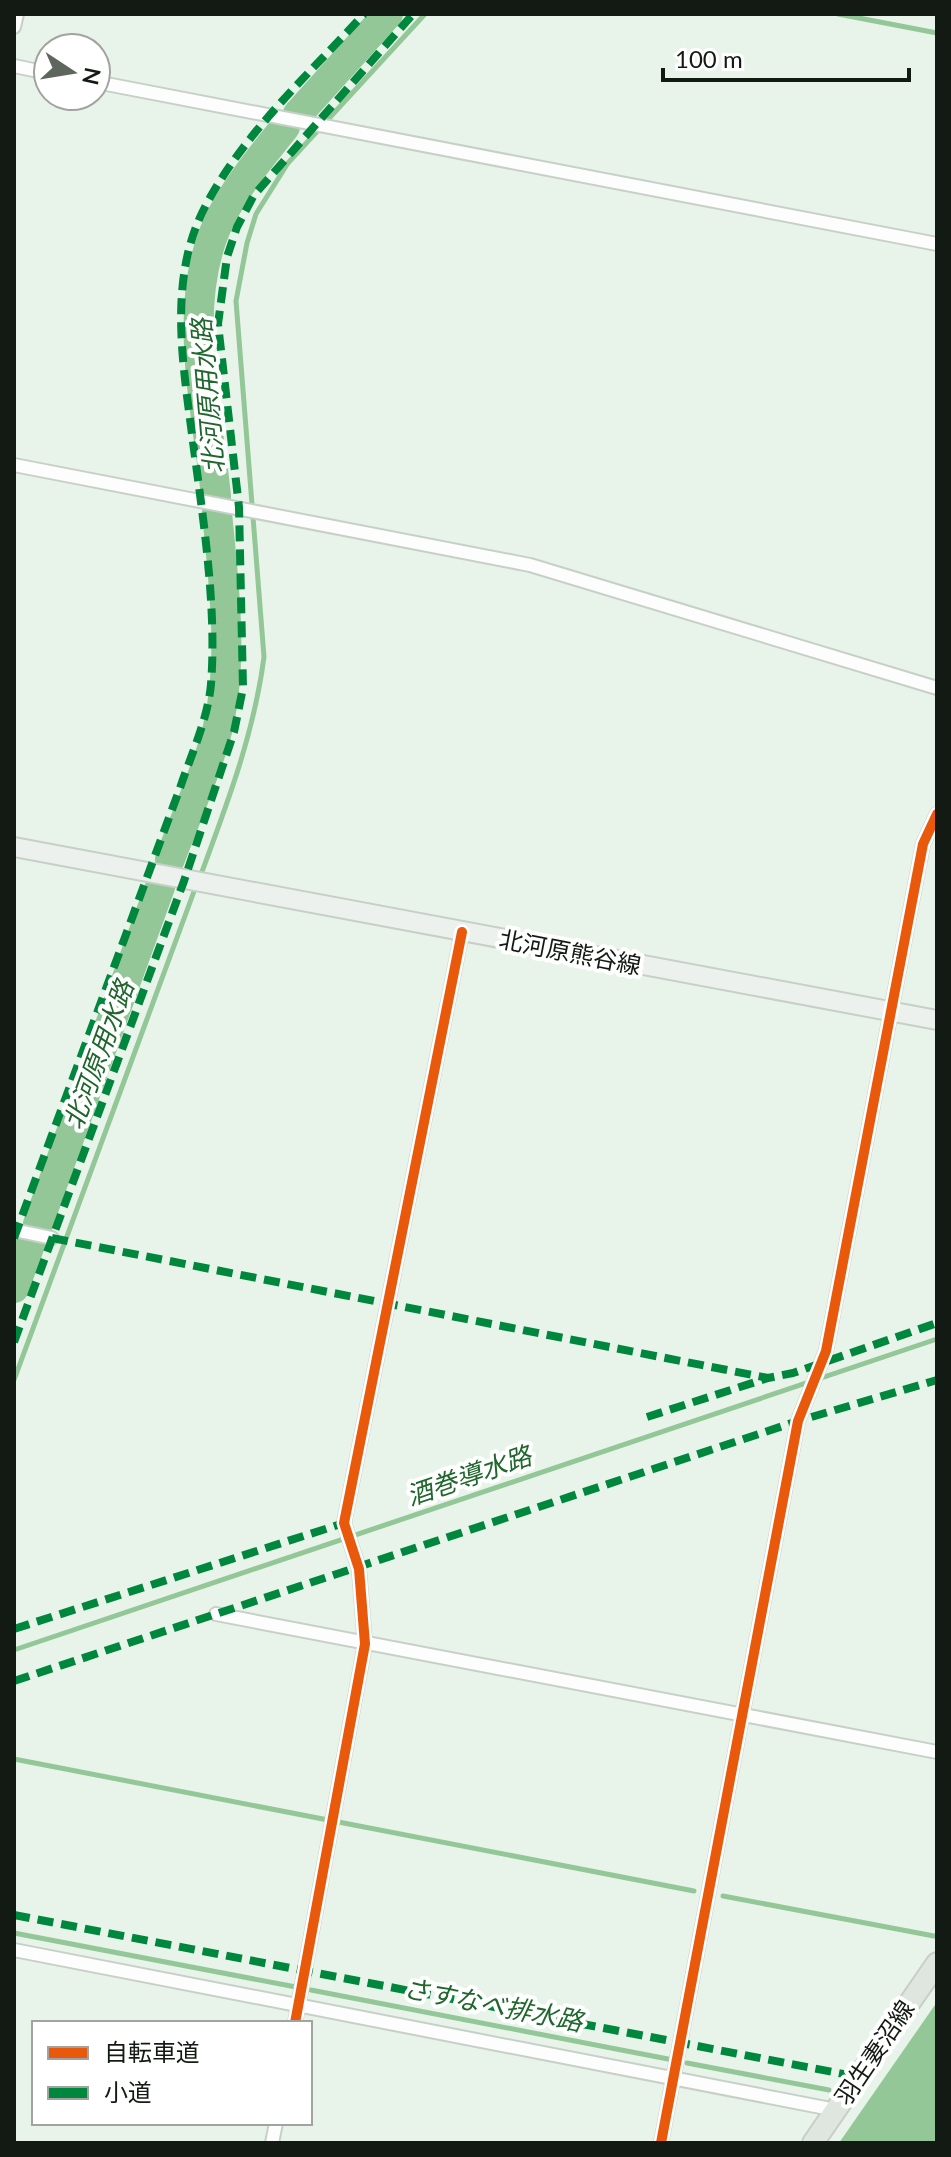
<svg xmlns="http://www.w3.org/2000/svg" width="951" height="2157" font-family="Lato,'Noto Sans JP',sans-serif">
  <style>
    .water { fill: #93c798 }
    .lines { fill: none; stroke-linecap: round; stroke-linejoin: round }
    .stream { stroke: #93c798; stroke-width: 5 }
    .river { stroke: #93c798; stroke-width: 30 }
    .street-casing { stroke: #c7d0c8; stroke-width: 16 }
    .secondary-casing { stroke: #c7d0c8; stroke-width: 22 }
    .primary-casing { stroke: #c8cdc8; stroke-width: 24 }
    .street { stroke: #fcfdfc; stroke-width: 12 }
    .secondary { stroke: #edf1ed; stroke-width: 18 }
    .primary { stroke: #dfe6e0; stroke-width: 20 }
    .quiet { stroke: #00873e; stroke-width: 8; stroke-dasharray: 16 8; stroke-linecap: butt }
    .cycleway-casing { stroke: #fff; stroke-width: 15 }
    .cycleway { stroke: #e8590c; stroke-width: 10 }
    .labels { text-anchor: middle; stroke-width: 8; stroke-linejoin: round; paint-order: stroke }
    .street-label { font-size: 24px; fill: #131a13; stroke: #fff }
    .water-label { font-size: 26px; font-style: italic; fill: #1f672c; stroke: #fff }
  </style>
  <rect width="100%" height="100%" fill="#e8f4e9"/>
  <polygon class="water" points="937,2002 937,2143 839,2143"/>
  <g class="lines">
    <g class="stream">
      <polyline points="838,14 937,33"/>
      <path d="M200,877C227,804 254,734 264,657L236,301L247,243L256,214L288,163L425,14"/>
      <polyline points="14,1380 196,886"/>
      <polyline points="14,1650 937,1339"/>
      <polyline points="14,1759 694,1891"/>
      <polyline points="723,1896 934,1936"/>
      <polyline points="14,1933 296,1987"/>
      <polyline points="311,1990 668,2059"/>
      <polyline points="687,2063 829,2090"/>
    </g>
    <g class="river">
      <polyline points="298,114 388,14"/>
      <path d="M216,496C207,407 179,301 221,217C238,184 262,156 285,127"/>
      <path d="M170,859C185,819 203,779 215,739C235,666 224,587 217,513"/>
      <polyline points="38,1224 160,887"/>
      <polyline points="14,1288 31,1242"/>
    </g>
    <g class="street-casing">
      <g id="street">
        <polyline points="14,27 17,14"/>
        <polyline points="14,66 48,73"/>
        <polyline points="96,82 937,244"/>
        <polyline points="14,465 530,565 937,688"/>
        <polyline points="14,1230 52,1238"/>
        <polyline points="216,1614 937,1752"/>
        <polyline points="14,1950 836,2110"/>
        <polyline points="295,2023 365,1644 359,1569 344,1523 462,932"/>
        <polyline points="272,2143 276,2123"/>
        <polyline points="661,2143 798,1421 826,1351 923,844 937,814"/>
      </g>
    </g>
    <g class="secondary-casing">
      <polyline id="secondary" points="14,847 937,1020"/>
    </g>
    <g class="primary-casing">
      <polyline id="primary" points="813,2143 937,1963"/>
    </g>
    <use href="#street" class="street"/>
    <use href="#secondary" class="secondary"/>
    <use href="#primary" class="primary"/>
    <g class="quiet">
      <path d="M14,1238L180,788C191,755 208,719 211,684C217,607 203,518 193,442C183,364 167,278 206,205C244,133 309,74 364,14"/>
      <polyline points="52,1238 768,1378 793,1373 937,1323"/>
      <polyline points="14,1342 184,881 234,732 243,688 239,507 218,324 227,257 237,227 254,195 413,14"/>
      <polyline points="647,1417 768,1378"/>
      <polyline points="14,1629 344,1523"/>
      <polyline points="14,1681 798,1421 937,1380"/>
      <polyline points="14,1915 859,2077"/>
    </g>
    <g class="cycleway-casing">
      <g id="cycleway">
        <polyline points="295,2023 365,1644 359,1569 344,1523 462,932"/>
        <polyline points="661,2143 798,1421 826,1351 923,844 937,814"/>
      </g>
    </g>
    <use href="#cycleway" class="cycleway"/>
  </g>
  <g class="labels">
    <g class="street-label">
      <text transform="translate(570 953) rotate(11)" y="8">北河原熊谷線</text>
      <text transform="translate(875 2053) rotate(-56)" y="8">羽生妻沼線</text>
    </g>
    <g class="water-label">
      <text transform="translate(208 396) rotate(-95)" y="9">北河原用水路</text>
      <text transform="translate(99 1055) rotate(-70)" y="9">北河原用水路</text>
      <text transform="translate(469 1476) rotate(-19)" y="9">酒巻導水路</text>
      <text transform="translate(493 2005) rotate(11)" y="9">さすなべ排水路</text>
    </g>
  </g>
  <rect width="951" height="2157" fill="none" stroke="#131a13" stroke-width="32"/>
  <rect x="32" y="2021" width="280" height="104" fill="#ffffff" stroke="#a1a3a1" stroke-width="2"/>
  <rect x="48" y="2047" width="40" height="12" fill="#e8590c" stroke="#a1a3a1" stroke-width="2"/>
  <text x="104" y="2061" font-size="24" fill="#131a13">自転車道</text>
  <rect x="48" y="2087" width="40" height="12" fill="#00873e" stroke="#a1a3a1" stroke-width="2"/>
  <text x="104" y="2101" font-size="24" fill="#131a13">小道</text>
  <g transform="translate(72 72) rotate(102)"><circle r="38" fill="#ffffff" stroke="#a1a3a1" stroke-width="2"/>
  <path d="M0-6L14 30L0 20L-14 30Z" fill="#5e665e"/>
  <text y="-12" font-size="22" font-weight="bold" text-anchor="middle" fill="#131a13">N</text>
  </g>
  <path d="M663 68v12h246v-12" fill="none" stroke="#131a13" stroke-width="4"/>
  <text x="675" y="68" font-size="24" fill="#131a13" stroke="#ffffff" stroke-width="6" paint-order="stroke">100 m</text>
</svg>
